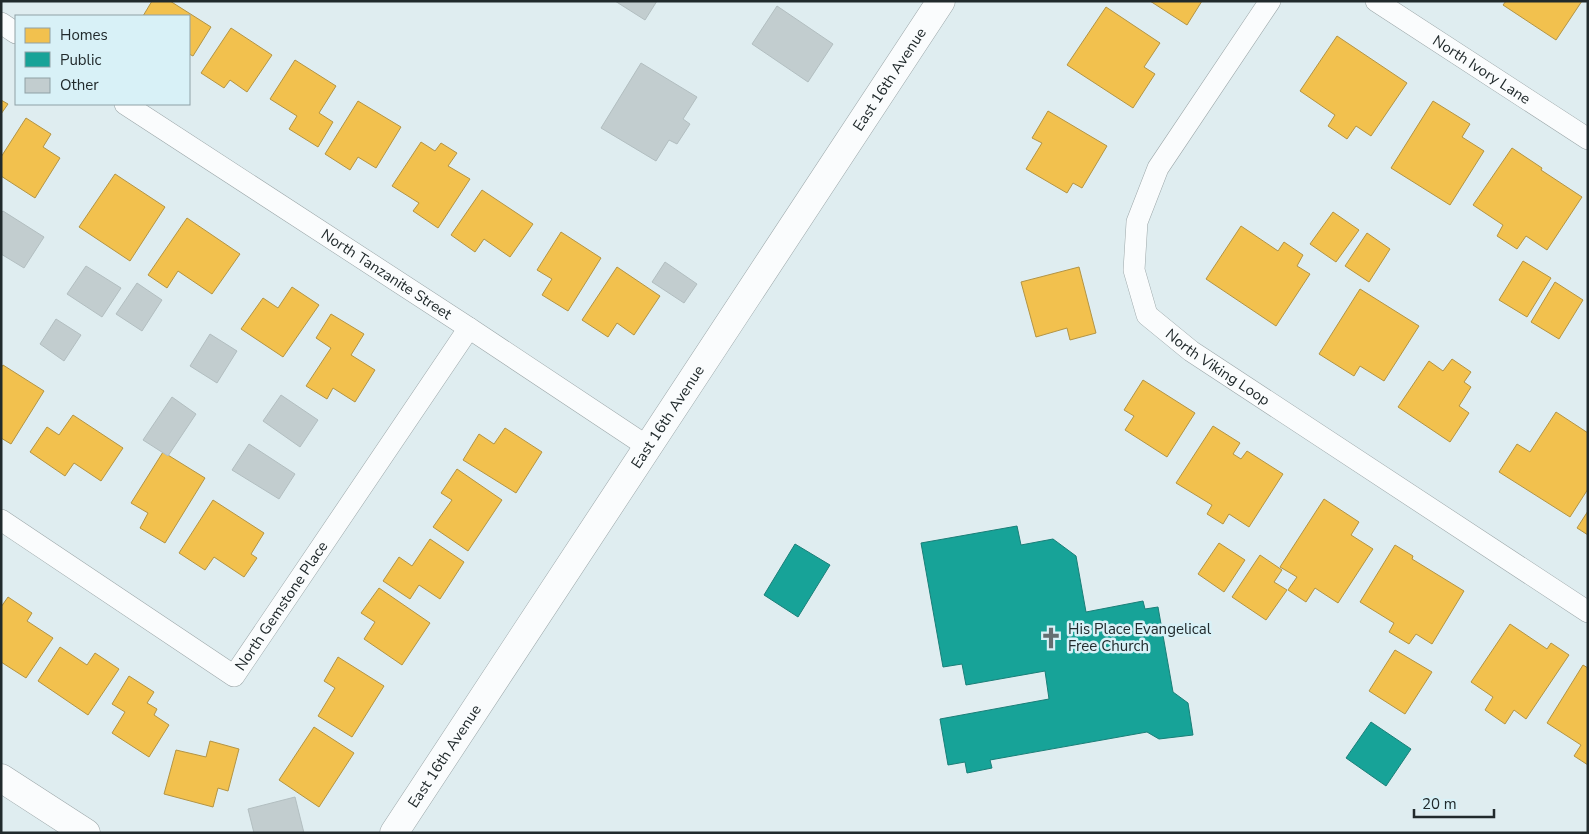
<svg xmlns="http://www.w3.org/2000/svg" width="1589" height="834" font-family="'Nunito Sans',sans-serif">
  <style>
    .homes { fill: #f2c14e; stroke: #b39444 }
    .public { fill: #17a398; stroke: #1a7f78 }
    .building { fill: #c2cdcf; stroke: #b2bec0 }
    .lines { fill: none; stroke-linecap: round; stroke-linejoin: round }
    .street-casing { stroke: #9ca7a9; stroke-width: 22 }
    .secondary-casing { stroke: #9ca7a9; stroke-width: 29 }
    .street { stroke: #fafcfd; stroke-width: 21 }
    .secondary { stroke: #fafcfd; stroke-width: 28 }
    .labels { text-anchor: middle; stroke-width: 5; stroke-linejoin: round; paint-order: stroke }
    .street-label { font-size: 15px; fill: #212a2c; stroke: #d8f1f7 }
    .poi-label { font-size: 15px; fill: #212a2c; stroke: #d8f1f7; text-anchor: start }
  </style>
  <rect width="100%" height="100%" fill="#dfedf0"/>
  <g class="homes">
    <polygon points="152,1 170,1 211,27 193,56 189,54 189,16 143,16"/>
    <polygon points="1150,1 1202,1 1187,25"/>
    <polygon points="1506,1 1582,1 1556,40 1503,5"/>
    <polygon points="1106,7 1160,43 1144,67 1155,74 1133,108 1067,65"/>
    <polygon points="231,28 272,55 247,92 230,80 224,88 201,73"/>
    <polygon points="1337,36 1407,83 1371,136 1356,126 1347,139 1328,126 1335,115 1300,91"/>
    <polygon points="295,60 336,86 319,113 333,122 318,147 289,129 297,116 270,99"/>
    <polygon points="1,100 8,104 1,114"/>
    <polygon points="358,101 401,127 376,168 358,157 350,170 325,154"/>
    <polygon points="1433,101 1470,124 1462,137 1484,151 1450,205 1391,168"/>
    <polygon points="1048,111 1107,146 1082,188 1073,183 1067,193 1026,169 1042,143 1032,138"/>
    <polygon points="26,118 51,134 43,147 60,158 35,198 1,176 1,157"/>
    <polygon points="421,142 435,151 441,143 457,153 448,166 470,179 438,228 413,211 419,203 392,186"/>
    <polygon points="1512,148 1542,168 1541,170 1582,197 1547,250 1526,236 1517,249 1497,236 1503,225 1473,205"/>
    <polygon points="115,174 165,207 130,261 79,227"/>
    <polygon points="482,190 533,224 510,257 484,239 475,252 451,235"/>
    <polygon points="1333,212 1359,230 1336,262 1310,244"/>
    <polygon points="187,218 240,254 212,294 178,271 167,288 148,275"/>
    <polygon points="1241,226 1278,251 1284,242 1303,255 1297,266 1310,274 1276,326 1206,279"/>
    <polygon points="561,232 601,258 568,311 542,295 552,279 537,270"/>
    <polygon points="1367,233 1390,249 1369,282 1345,266"/>
    <polygon points="1523,261 1551,278 1527,317 1499,300"/>
    <polygon points="617,267 660,296 634,335 617,323 608,337 582,320"/>
    <polygon points="1079,267 1096,333 1070,340 1067,328 1036,337 1021,282"/>
    <polygon points="1555,282 1583,300 1559,339 1531,322"/>
    <polygon points="292,287 319,305 283,357 241,329 263,298 278,308"/>
    <polygon points="1360,289 1419,326 1384,381 1360,366 1354,376 1319,354"/>
    <polygon points="331,314 364,334 351,355 375,370 355,402 333,388 327,399 306,386 331,348 316,338"/>
    <polygon points="1452,359 1471,372 1464,382 1471,387 1459,406 1469,413 1450,442 1398,407 1429,361 1443,371"/>
    <polygon points="3,365 44,391 11,444 1,438 1,368"/>
    <polygon points="1143,380 1195,413 1167,457 1125,430 1134,416 1124,410"/>
    <polygon points="1556,412 1588,433 1588,489 1570,517 1499,472 1517,444 1530,452"/>
    <polygon points="73,415 123,448 101,481 74,463 65,476 30,452 47,427 59,435"/>
    <polygon points="1213,426 1240,443 1233,454 1241,459 1247,451 1283,474 1249,527 1229,514 1223,524 1207,514 1212,505 1176,483"/>
    <polygon points="505,428 542,452 516,493 463,460 479,434 494,444"/>
    <polygon points="163,452 205,478 165,543 140,528 148,513 131,503"/>
    <polygon points="457,469 502,500 468,551 433,527 452,500 441,493"/>
    <polygon points="1324,499 1359,522 1351,535 1373,549 1338,603 1315,588 1306,602 1288,590 1297,577 1280,567"/>
    <polygon points="213,500 264,533 251,554 257,558 244,577 214,557 205,570 179,553"/>
    <polygon points="1588,511 1588,535 1577,528"/>
    <polygon points="430,539 464,562 440,599 419,585 410,599 383,581 399,557 412,566"/>
    <polygon points="1219,543 1245,560 1224,592 1198,574"/>
    <polygon points="1395,545 1413,556 1412,559 1464,591 1432,644 1416,634 1409,644 1389,632 1394,623 1360,602"/>
    <polygon points="1260,555 1282,570 1274,582 1287,590 1266,620 1232,597"/>
    <polygon points="379,588 430,623 402,665 364,639 375,622 361,613"/>
    <polygon points="8,597 32,613 27,621 53,638 26,678 1,662 1,607"/>
    <polygon points="1510,624 1547,649 1551,643 1569,655 1526,719 1514,710 1505,724 1485,710 1493,697 1471,682"/>
    <polygon points="60,647 87,665 95,653 119,669 88,715 38,681"/>
    <polygon points="1395,650 1432,672 1405,714 1369,691"/>
    <polygon points="338,657 384,686 352,737 318,716 335,688 324,681"/>
    <polygon points="1583,665 1588,668 1588,765 1574,756 1581,745 1547,723"/>
    <polygon points="129,676 154,692 147,703 157,709 154,715 169,725 149,757 112,733 125,712 112,704"/>
    <polygon points="314,727 354,753 319,807 279,780"/>
    <polygon points="210,741 239,749 228,791 218,788 213,807 164,794 176,750 206,757"/>
  </g>
  <g class="public">
    <polygon points="1017,526 1021,545 1053,539 1076,556 1086,612 1143,601 1145,609 1158,607 1173,692 1188,703 1193,735 1159,739 1147,732 990,760 992,768 967,773 965,762 948,765 940,719 1049,699 1045,671 966,685 962,664 943,667 921,543"/>
    <polygon points="795,544 830,565 798,617 764,595"/>
    <polygon points="1371,722 1411,749 1386,786 1346,758"/>
  </g>
  <g class="building">
    <polygon points="615,1 657,1 645,20"/>
    <polygon points="777,6 833,44 808,82 752,44"/>
    <polygon points="641,63 697,97 683,119 690,124 677,144 669,140 656,161 601,128"/>
    <polygon points="3,211 44,237 24,268 1,254 1,213"/>
    <polygon points="665,262 697,284 684,303 652,282"/>
    <polygon points="86,266 121,288 102,317 67,294"/>
    <polygon points="137,283 162,300 142,331 116,314"/>
    <polygon points="56,319 81,335 64,361 40,344"/>
    <polygon points="210,334 237,351 217,383 190,366"/>
    <polygon points="281,395 318,420 300,447 263,421"/>
    <polygon points="172,397 196,414 168,456 143,440"/>
    <polygon points="249,444 295,474 279,499 232,470"/>
    <polygon points="295,797 304,833 254,833 248,809"/>
  </g>
  <g class="lines">
    <g class="street-casing">
      <g id="street">
        <path id="s1" d="M1270,1L1158,168L1137,222L1134,270L1147,315L1191,351L1588,612"/>
        <path id="s2" d="M1376,1L1588,139"/>
        <polyline points="1,23 16,33"/>
        <path id="s3" d="M125,104L469,328L648,447"/>
        <path id="s4" d="M1,520L234,676L469,328"/>
      </g>
    </g>
    <g class="secondary-casing">
      <g id="secondary">
        <polyline points="1,778 86,833"/>
        <path id="s5" d="M394,833L941,1"/>
      </g>
    </g>
    <use href="#street" class="street"/>
    <use href="#secondary" class="secondary"/>
  </g>
  <defs>
    <g id="church-bare" transform="scale(1.725)"><path d="M-1.2-6h2.4v3.5h3.3v2.4h-3.3V6h-2.4V-.1h-3.3v-2.4h3.3Z" fill="#646e71" stroke="#d8f1f7" stroke-width="2.5" paint-order="stroke"/></g>
  </defs>
  <g fill-rule="evenodd">
    <use href="#church-bare" x="1051" y="638"/>
  </g>
  <g class="labels">
    <g class="street-label">
      <text dy="5" stroke="none"><textPath href="#s2" startOffset="126">North Ivory Lane</textPath></text>
      <text dy="5" stroke="none"><textPath href="#s5" startOffset="902">East 16th Avenue</textPath></text>
      <text dy="5" stroke="none"><textPath href="#s3" startOffset="312">North Tanzanite Street</textPath></text>
      <text dy="5" stroke="none"><textPath href="#s1" startOffset="442">North Viking Loop</textPath></text>
      <text dy="5" stroke="none"><textPath href="#s5" startOffset="498">East 16th Avenue</textPath></text>
      <text dy="5" stroke="none"><textPath href="#s4" startOffset="365">North Gemstone Place</textPath></text>
      <text dy="5" stroke="none"><textPath href="#s5" startOffset="92">East 16th Avenue</textPath></text>
    </g>
    <g class="poi-label">
      <text x="1068" y="634">His Place Evangelical<tspan x="1068" dy="17">Free Church</tspan></text>
    </g>
  </g>
  <rect width="1589" height="834" fill="none" stroke="#212a2c" stroke-width="5"/>
  <rect x="15" y="15" width="175" height="90" fill="#d8f1f7" stroke="#8fa1a6"/>
  <rect x="25" y="28" width="25" height="15" fill="#f2c14e" stroke="#8fa1a6"/>
  <text x="60" y="40" font-size="15" fill="#212a2c">Homes</text>
  <rect x="25" y="52" width="25" height="15" fill="#17a398" stroke="#8fa1a6"/>
  <text x="60" y="65" font-size="15" fill="#212a2c">Public</text>
  <rect x="25" y="78" width="25" height="15" fill="#c2cdcf" stroke="#8fa1a6"/>
  <text x="60" y="90" font-size="15" fill="#212a2c">Other</text>
  <path d="M1414 809v8h80v-8" fill="none" stroke="#212a2c" stroke-width="2.5"/>
  <text x="1422" y="809" font-size="15" fill="#212a2c" stroke="#d8f1f7" stroke-width="4" paint-order="stroke">20 m</text>
</svg>
